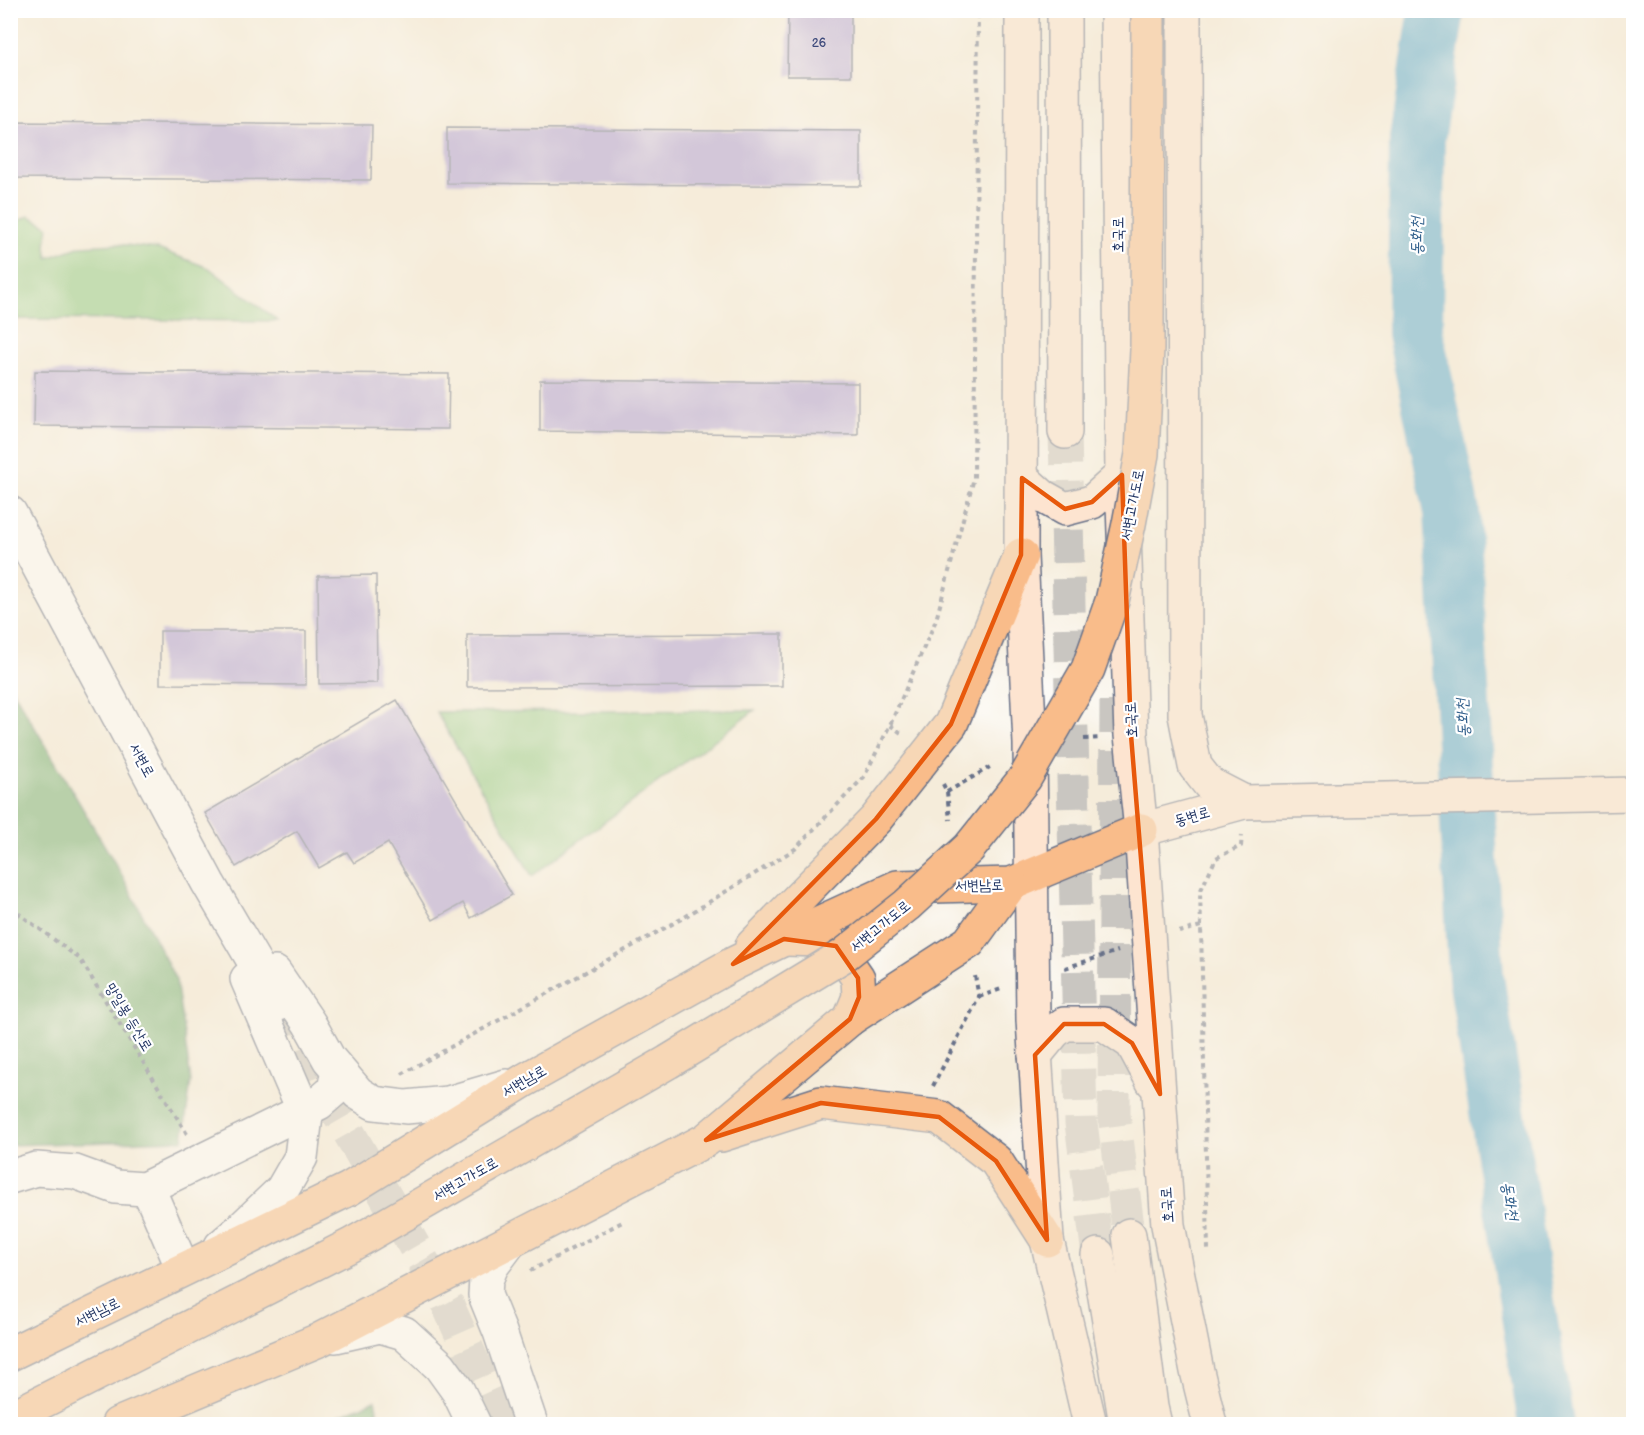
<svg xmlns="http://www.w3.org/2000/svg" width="1644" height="1435" font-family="'Balsamiq Sans','Poor Story',sans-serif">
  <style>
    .green { fill: #8bca81; stroke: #537c70; stroke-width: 1.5 }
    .forest { fill: #70ae6f; stroke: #466e66; stroke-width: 1.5 }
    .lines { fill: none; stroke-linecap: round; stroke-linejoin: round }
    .river { stroke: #54a9d0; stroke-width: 56 }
    .building { fill: #a99ad7 }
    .tertiary-tunnel { stroke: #c9c6c1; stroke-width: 33; stroke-dasharray: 33 16; stroke-linecap: butt }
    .secondary-tunnel { stroke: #c9c6c1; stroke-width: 33; stroke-dasharray: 33 16; stroke-linecap: butt }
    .minor-casing { stroke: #677189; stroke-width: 36 }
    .tertiary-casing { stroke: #677189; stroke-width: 36 }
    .secondary-casing { stroke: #677189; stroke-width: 36 }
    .trunk-casing { stroke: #677189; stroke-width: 36 }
    .path { stroke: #677189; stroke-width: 4; stroke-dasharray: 4.5 4.5; stroke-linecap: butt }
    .minor { stroke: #fff; stroke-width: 33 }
    .tertiary { stroke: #fff; stroke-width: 33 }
    .secondary { stroke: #fde4d0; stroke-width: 33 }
    .trunk { stroke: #f9bc8a; stroke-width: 33 }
    .trunk-bridge-casing { stroke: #677189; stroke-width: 36; stroke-linecap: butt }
    .trunk-bridge { stroke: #f9bc8a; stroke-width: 33 }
    .marked { fill: none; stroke: #e8590c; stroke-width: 4.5; stroke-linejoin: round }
    .labels { text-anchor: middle; stroke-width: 4.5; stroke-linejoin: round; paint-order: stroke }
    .number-label { font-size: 12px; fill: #3e4a7c }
    .street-label { font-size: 15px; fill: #1b2f5e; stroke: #fff }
    .water-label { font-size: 16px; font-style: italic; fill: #32608c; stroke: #fff }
  </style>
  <rect width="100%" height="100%" fill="#fff"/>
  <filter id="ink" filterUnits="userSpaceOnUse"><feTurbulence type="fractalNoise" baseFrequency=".0167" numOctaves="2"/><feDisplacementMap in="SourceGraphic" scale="12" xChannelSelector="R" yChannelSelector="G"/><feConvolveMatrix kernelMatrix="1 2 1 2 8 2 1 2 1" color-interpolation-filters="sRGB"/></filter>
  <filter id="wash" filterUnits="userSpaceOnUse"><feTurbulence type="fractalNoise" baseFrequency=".008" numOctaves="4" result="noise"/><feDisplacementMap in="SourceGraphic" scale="24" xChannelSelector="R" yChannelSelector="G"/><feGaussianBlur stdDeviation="1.35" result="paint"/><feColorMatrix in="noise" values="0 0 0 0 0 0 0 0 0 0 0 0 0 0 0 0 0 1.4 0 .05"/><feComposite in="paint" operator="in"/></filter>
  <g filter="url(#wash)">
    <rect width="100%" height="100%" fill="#f5ecda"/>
    <g class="green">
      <polygon points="29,216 48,226 46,247 48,258 81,246 118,244 158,249 209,268 278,321 11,319 11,296 14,292 11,288 11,224"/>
      <polygon points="755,710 532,876 436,712"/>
    </g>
    <g class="forest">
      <polygon points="11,687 122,875 176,980 191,1081 183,1140 11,1145"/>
      <polygon points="375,1400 380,1424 319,1424"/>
    </g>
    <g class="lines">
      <polyline class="river" points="1437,10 1417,139 1415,333 1452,512 1476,977 1546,1424"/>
    </g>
    <g id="blocks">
      <g class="building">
        <polygon points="788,10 851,10 851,76 787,76"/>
        <polygon points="10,122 372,125 371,180 10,178"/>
        <polygon points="447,128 861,131 861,186 447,183"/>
        <polygon points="35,371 449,374 448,429 34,426"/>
        <polygon points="540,380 858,383 858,435 540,431"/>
        <polygon points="376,575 377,683 319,684 318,576"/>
        <polygon points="160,631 306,631 306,685 160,684"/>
        <polygon points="782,634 782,686 467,687 467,635"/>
        <polygon points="397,700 512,895 471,918 463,903 433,920 388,843 354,863 347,852 319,868 297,831 236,867 205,813"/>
      </g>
    </g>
  </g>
  <g filter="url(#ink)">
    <use href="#blocks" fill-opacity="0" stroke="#677189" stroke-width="1.5"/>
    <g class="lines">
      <polyline class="tertiary-tunnel" points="279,1004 329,1098 447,1303 501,1424"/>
      <g class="secondary-tunnel">
        <polyline points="1065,432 1081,1123 1098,1255"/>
        <polyline points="1116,701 1114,1114 1129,1235"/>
      </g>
      <g class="minor-casing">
        <g id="minor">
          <polyline points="10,1177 36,1169 75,1172 116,1187 144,1189 319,1103 334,1090 338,1070"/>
          <polyline points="148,1188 183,1269"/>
          <polyline points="510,1242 492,1266 486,1280 485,1295 500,1332 531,1424"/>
          <polyline points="336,1336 380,1326 404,1333 440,1366 458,1391 474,1424"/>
        </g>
      </g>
      <g class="tertiary-casing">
        <g id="tertiary">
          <polyline points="10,513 208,883 279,1004"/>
          <polyline points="275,973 309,1023 329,1059 358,1093 374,1103 406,1107 448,1103 506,1086"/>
          <polyline points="221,1246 240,1230 282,1190 301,1157 306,1116 247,979"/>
        </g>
      </g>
      <g class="secondary-casing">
        <g id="secondary">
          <polyline points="1022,10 1021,555 1030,744 1033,1020 1047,1240 1090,1424"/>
          <polyline points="1064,10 1065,432"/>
          <polyline points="1117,10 1122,475 1131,735 1141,830 1168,1225 1197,1371 1210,1424"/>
          <polyline points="1184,10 1185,715 1195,766 1209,784 1244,802 1634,794"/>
          <polyline points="1022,478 1042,496 1065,509 1092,502 1122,475"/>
          <polyline points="1141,830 1244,802"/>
          <polyline points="1035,1055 1054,1032 1064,1024 1104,1024 1132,1043 1153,1082"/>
          <polyline points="1129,1235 1151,1407 1155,1424"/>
          <polyline points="1098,1255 1126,1424"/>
        </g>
      </g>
      <g class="trunk-casing">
        <g id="trunk">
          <polyline points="785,939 820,940 836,946 858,978 859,997 850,1019"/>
          <polyline points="752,946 876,819 951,724 1021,555"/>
          <polyline points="721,1135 821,1103 939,1117 996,1161 1047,1240"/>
          <polyline points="10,1354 349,1189 525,1080 733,964 784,939 897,887 1011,884 1141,830"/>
          <polyline points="118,1424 319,1340 706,1140 850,1019 969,942 1011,884"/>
        </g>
      </g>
      <g class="path">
        <polyline points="890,725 904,735"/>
        <polyline points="1084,739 1101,738"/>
        <polyline points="943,784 947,792 950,820"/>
        <polyline points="947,792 990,767"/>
        <polyline points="10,907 80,959 187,1134"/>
        <polyline points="1201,926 1200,892 1216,858 1241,846 1242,835"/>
        <polyline points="1179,932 1201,926 1208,1250"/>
        <polyline points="1065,968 1118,951"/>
        <polyline points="979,997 1001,989"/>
        <polyline points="402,1074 683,918 795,849 864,777 890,725 936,620 974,478 978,10"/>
        <polyline points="933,1086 979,997 975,976"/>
        <polyline points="530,1271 624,1221"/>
      </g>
      <use href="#minor" class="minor"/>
      <use href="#tertiary" class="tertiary"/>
      <use href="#secondary" class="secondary"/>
      <use href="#trunk" class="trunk"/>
      <g class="trunk-bridge-casing">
        <polyline id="trunk-bridge" points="10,1418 351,1245 668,1062 844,955 907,905 969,848 1025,778 1088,669 1112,601 1129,524 1142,454 1147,349 1148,10"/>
      </g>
      <use href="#trunk-bridge" class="trunk-bridge"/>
    </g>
  </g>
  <path d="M0 0H1644V1435H0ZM1122,475L1131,735L1160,1094L1132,1043L1104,1024H1064L1035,1055L1047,1240L996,1161L939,1117L821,1103L706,1140L850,1019L859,997L858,978L836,946L784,939L733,964L876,819L951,724L1021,555L1022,478L1065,509L1092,502Z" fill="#f5ecda" fill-opacity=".55" fill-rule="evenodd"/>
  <path class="marked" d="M1122,475L1131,735L1160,1094L1132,1043L1104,1024H1064L1035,1055L1047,1240L996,1161L939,1117L821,1103L706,1140L850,1019L859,997L858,978L836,946L784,939L733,964L876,819L951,724L1021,555L1022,478L1065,509L1092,502Z"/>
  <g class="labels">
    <g class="number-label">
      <text x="819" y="47">26</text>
    </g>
    <g class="street-label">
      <text transform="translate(1118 235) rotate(-90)" y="5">호국로</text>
      <text transform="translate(1132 505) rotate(-79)" y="5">서변고가도로</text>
      <text transform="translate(1131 720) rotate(-93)" y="5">호국로</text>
      <text transform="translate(142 760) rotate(62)" y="5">서변로</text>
      <text transform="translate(1192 816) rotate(-16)" y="5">동변로</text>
      <text transform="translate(979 885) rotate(-1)" y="5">서변남로</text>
      <text transform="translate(880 926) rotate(-39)" y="5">서변고가도로</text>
      <text transform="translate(129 1017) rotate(59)" y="5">망일봉 등산로</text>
      <text transform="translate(524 1081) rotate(-30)" y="5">서변남로</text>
      <text transform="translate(465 1179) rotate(-30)" y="5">서변고가도로</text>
      <text transform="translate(1167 1205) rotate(-94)" y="5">호국로</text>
      <text transform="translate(97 1312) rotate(-26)" y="5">서변남로</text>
    </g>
    <g class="water-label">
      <text transform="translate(1416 236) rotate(-90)" y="6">동화천</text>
      <text transform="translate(1462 718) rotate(-93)" y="6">동화천</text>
      <text transform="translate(1511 1201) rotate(81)" y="6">동화천</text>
    </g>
  </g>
  <rect width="1644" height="1435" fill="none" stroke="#fff" stroke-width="36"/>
</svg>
